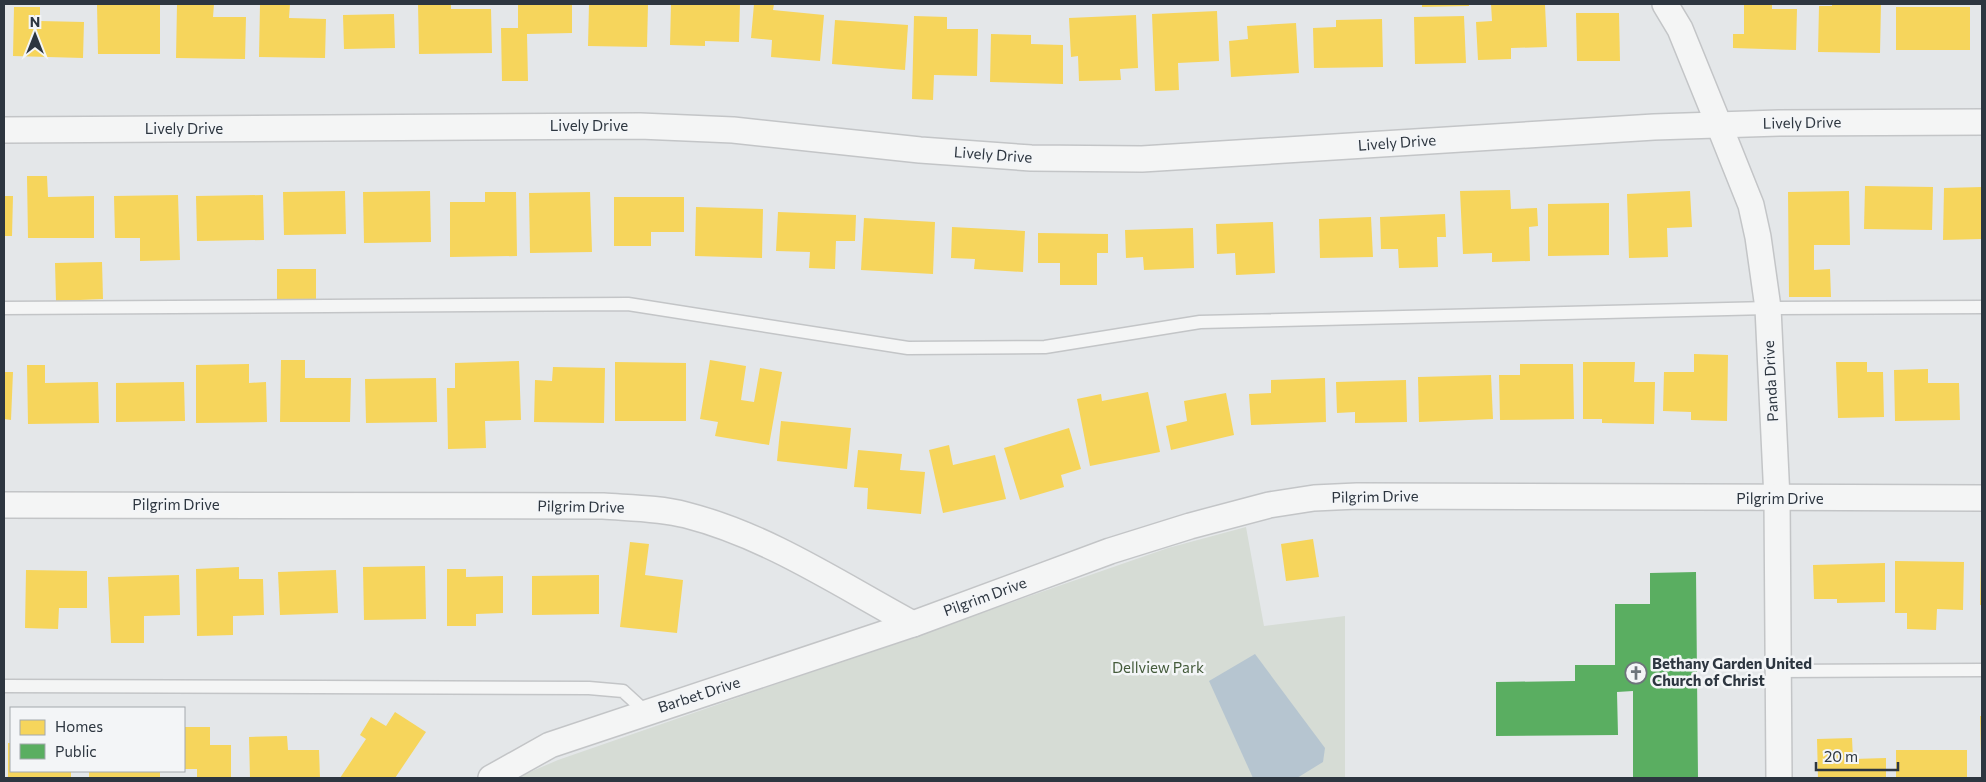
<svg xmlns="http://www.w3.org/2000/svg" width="1986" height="782" font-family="Commissioner,sans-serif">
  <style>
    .green { fill: #d6dcd5 }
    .water { fill: #b6c5d0 }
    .homes { fill: #f6d55c }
    .public { fill: #5aae61 }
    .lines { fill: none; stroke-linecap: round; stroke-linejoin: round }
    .service-casing { stroke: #c3c5c7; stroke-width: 15 }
    .minor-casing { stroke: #c3c5c7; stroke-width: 28 }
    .service { stroke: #f4f5f5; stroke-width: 12 }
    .minor { stroke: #f4f5f5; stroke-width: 25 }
    .labels { text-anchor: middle; stroke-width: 5; stroke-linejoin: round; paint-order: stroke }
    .street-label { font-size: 15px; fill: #2d3640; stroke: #f3f5f7 }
    .poi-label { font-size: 15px; font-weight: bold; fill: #2d3640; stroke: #f3f5f7; text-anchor: start }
    .park-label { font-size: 15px; fill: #445b3b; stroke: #f3f5f7 }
  </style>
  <rect width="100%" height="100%" fill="#e4e7e9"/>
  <polygon class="green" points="1246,527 1264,626 1345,616 1345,778 516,778 558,760 1168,548"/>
  <polygon class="water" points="1255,654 1325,748 1323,762 1297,778 1253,778 1209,681"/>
  <g class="homes">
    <polygon points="97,4 160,4 160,54 98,54"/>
    <polygon points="177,4 214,4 213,17 246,17 245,59 176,58"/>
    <polygon points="260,4 290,4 289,18 326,19 325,58 259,57"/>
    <polygon points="418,4 451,4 451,9 491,9 492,53 419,54"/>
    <polygon points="518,4 572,4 572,33 527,34 528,81 502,81 501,28 518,28"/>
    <polygon points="589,4 648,4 647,47 588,46"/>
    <polygon points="671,4 740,4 739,42 705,41 705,46 670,45"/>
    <polygon points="754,4 774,4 773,10 824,15 820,61 771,57 772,40 751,38"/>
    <polygon points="1422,4 1469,4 1469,6 1422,7"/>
    <polygon points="1491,4 1545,5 1547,47 1511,48 1511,59 1478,60 1476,22 1492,21"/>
    <polygon points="1744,4 1772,4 1772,9 1797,9 1796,50 1733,48 1733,34 1744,34"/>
    <polygon points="1832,4 1881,4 1880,53 1818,52 1819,6 1832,6"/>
    <polygon points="14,7 40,7 40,21 84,22 83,58 13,56"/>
    <rect x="1896" y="7" width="74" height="43"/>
    <polygon points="1217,11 1219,61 1178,63 1179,90 1155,91 1152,14"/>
    <polygon points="1576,13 1619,13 1620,61 1577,61"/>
    <polygon points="394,14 395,48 344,49 343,15"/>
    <polygon points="1136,15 1138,68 1120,69 1121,80 1079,81 1078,56 1071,57 1069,18"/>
    <polygon points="914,16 947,17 947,29 978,29 977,76 934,75 933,100 912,99"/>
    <polygon points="1464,16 1466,63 1415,64 1414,17"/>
    <polygon points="1382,19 1383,67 1314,68 1313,28 1336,27 1336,20"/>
    <polygon points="835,20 908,25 905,70 832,64"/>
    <polygon points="1296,23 1299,73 1231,77 1229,41 1248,39 1247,26"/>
    <polygon points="991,34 1031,35 1031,44 1063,45 1063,84 990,82"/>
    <polygon points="27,176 47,176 48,197 94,196 94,238 28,238"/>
    <polygon points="1865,186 1933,187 1932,230 1864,229"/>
    <polygon points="1982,187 1982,239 1943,240 1944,188"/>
    <polygon points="1510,190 1511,209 1537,208 1538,226 1529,227 1530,261 1492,262 1492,253 1463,254 1460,191"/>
    <polygon points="345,191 346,234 284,235 283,192"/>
    <polygon points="430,191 431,242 364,243 363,192"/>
    <polygon points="1690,191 1692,227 1667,228 1668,257 1629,258 1627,194"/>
    <polygon points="1849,191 1850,245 1814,245 1814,270 1830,269 1831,297 1789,297 1788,192"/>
    <polygon points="485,192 516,192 517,256 450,257 450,202 485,202"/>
    <polygon points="590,192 592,252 530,253 529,193"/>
    <polygon points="178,195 180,260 140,261 140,238 115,238 114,196"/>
    <polygon points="263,195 264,240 197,241 196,196"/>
    <polygon points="4,196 13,196 12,236 4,236"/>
    <polygon points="614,197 684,197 684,232 651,232 651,246 614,246"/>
    <polygon points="1609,203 1609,255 1548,256 1548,204"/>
    <polygon points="696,207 763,209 762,258 695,256"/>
    <polygon points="778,212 856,215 855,241 836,241 835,269 809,268 810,252 776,251"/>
    <polygon points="1445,214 1446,237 1437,237 1438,267 1399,268 1398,249 1381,249 1380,217"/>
    <polygon points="1371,217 1373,257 1320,258 1319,219"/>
    <polygon points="864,218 935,222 933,274 861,270"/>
    <polygon points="1273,222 1275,273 1236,275 1235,253 1217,254 1216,224"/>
    <polygon points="952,227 1025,231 1023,272 974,269 975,259 951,258"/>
    <polygon points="1193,228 1194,268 1144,270 1143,257 1126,258 1125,230"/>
    <polygon points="1038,233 1108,234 1108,253 1097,253 1097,285 1060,285 1060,263 1038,263"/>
    <polygon points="102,262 103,299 56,301 55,263"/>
    <rect x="277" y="269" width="39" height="32"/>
    <polygon points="1694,354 1728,355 1727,421 1691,420 1691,412 1663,411 1664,372 1694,372"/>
    <polygon points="281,360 305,360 305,378 351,378 350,422 280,422"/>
    <polygon points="710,360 746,366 741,400 754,402 760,368 782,372 769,445 715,436 718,422 700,419"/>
    <polygon points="519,361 521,420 485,421 486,448 448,449 447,388 455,388 455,363"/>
    <polygon points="615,362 686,363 686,421 615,421"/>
    <polygon points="1583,362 1635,362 1634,382 1655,382 1654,424 1602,423 1602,419 1583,419"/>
    <polygon points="1836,362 1867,362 1867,372 1883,372 1884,417 1838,418"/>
    <polygon points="249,364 249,383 266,382 267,422 196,423 196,365"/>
    <polygon points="1520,364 1573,364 1574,419 1500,420 1499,375 1520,375"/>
    <polygon points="27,365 45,365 45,383 98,382 99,423 28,424"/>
    <polygon points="553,367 605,368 604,423 534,422 535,380 552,381"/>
    <polygon points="1928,369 1928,383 1959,383 1960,420 1895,421 1894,370"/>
    <polygon points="4,372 13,372 11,420 4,419"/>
    <polygon points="1491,375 1493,419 1419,422 1418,377"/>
    <polygon points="436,378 437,422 366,423 365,379"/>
    <polygon points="1325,378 1326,422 1251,425 1249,394 1271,393 1271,380"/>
    <polygon points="1406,380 1407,422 1355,423 1355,412 1337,413 1336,382"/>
    <polygon points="184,382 185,421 116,422 116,383"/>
    <polygon points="1148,392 1160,452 1090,466 1077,399 1101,394 1102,401"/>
    <polygon points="1226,393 1234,435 1171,450 1166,426 1187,421 1184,401"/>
    <polygon points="781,421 851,428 847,469 777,461"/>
    <polygon points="1069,428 1081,469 1061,475 1064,487 1020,500 1004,448"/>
    <polygon points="949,445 953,465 995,455 1006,499 943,513 929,450"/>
    <polygon points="858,450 902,454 900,470 925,472 921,514 867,509 868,488 854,487"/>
    <polygon points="1313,539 1319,577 1286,581 1281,544"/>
    <polygon points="630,542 649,544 645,575 683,580 677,633 620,627"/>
    <polygon points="1981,554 1982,554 1982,605 1980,605"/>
    <polygon points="1895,561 1964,562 1963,610 1937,609 1936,630 1907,629 1907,613 1895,613"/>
    <polygon points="1885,563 1885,602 1837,603 1837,599 1814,599 1813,565"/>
    <polygon points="425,566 426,619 364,620 363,567"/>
    <polygon points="239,567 239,579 263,579 264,615 233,616 233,635 197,636 196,569"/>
    <polygon points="447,569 466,569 466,577 503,576 503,613 476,614 476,626 447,626"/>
    <polygon points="26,570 87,571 87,608 59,608 58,629 25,628"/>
    <polygon points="336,570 338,613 280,615 278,572"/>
    <polygon points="179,575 180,615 144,616 144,643 111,643 108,577"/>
    <polygon points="599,575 599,614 532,615 532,576"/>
    <polygon points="395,712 426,732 395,778 340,778 366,739 360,735 371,717 386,726"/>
    <polygon points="1980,716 1982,716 1982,755 1981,755"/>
    <polygon points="184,727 210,727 210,745 231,745 231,778 197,778 197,769 184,769"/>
    <polygon points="287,736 288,750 319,750 320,778 250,778 249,737"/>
    <polygon points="1852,738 1853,759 1886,758 1886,778 1818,778 1817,739"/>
    <polygon points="8,743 11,743 11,771 71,771 71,778 8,778"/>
    <rect x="1896" y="750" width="71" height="28"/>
    <rect x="89" y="771" width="71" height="7"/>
  </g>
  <polygon class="public" points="1696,572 1698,778 1633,778 1633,691 1617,692 1618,735 1496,736 1496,682 1575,681 1575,665 1615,665 1615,604 1650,604 1650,573"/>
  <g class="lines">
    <g class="service-casing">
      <g id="service">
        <polyline points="4,308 628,304 908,348 1045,347 1200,322 1768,308 1982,307"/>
        <polyline points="1778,671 1982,670"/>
        <polyline points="4,686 589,688 623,691 647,713"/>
      </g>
    </g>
    <g class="minor-casing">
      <g id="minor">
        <polyline points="1665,4 1680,29 1719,125 1751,205 1758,237 1768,308 1777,499 1779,778"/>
        <polyline points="4,130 640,126 733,130 920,150 1031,158 1142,159 1654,127 1779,123 1982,122"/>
        <path d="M4,505L603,506C630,508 659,508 686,515C768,536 839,584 913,624L1110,551L1190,526L1269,505L1314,498L1357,496L1982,498"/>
        <polyline points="491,778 550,745 913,624"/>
      </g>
    </g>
    <use href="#service" class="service"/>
    <use href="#minor" class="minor"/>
  </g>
  <defs>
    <g id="church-ring" transform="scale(1.125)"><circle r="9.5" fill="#f3f5f7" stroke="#6d747b" stroke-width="1.5"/><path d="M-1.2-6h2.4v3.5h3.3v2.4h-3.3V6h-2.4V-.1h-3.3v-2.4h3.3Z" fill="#6d747b"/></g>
  </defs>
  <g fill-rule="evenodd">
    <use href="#church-ring" x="1636" y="673"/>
  </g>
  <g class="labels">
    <g class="street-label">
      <text transform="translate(1802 123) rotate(-1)" y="5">Lively Drive</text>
      <text x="589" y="131">Lively Drive</text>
      <text x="184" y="134">Lively Drive</text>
      <text transform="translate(1397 143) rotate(-4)" y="5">Lively Drive</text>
      <text transform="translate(993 155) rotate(4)" y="5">Lively Drive</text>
      <text transform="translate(1771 381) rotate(-93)" y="5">Panda Drive</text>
      <text transform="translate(1375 497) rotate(-1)" y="5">Pilgrim Drive</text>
      <text x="1780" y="504">Pilgrim Drive</text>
      <text x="176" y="510">Pilgrim Drive</text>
      <text transform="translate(581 507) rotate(1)" y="5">Pilgrim Drive</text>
      <text transform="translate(985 597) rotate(-20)" y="5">Pilgrim Drive</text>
      <text transform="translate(699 695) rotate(-18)" y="5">Barbet Drive</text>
    </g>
    <g class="poi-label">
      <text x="1652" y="669">Bethany Garden United<tspan x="1652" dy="17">Church of Christ</tspan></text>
    </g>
    <g class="park-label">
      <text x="1158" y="673">Dellview Park</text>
    </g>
  </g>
  <rect width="1986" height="782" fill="none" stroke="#2d3640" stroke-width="10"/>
  <rect x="10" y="707" width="175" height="65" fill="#f3f5f7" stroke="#a4a9ae"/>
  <rect x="20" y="720" width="25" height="15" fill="#f6d55c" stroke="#a4a9ae"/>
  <text x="55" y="732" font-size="15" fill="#2d3640">Homes</text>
  <rect x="20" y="744" width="25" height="15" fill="#5aae61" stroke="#a4a9ae"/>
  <text x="55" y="757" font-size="15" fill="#2d3640">Public</text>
  <g transform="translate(35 35)" stroke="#f3f5f7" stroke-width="4" paint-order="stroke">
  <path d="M0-4L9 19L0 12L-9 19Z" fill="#2d3640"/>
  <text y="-8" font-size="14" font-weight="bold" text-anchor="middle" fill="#2d3640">N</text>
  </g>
  <path d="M1816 762v8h82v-8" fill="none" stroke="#2d3640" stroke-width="2.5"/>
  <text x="1824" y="762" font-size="15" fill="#2d3640" stroke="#f3f5f7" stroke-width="4" paint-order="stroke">20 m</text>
</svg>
